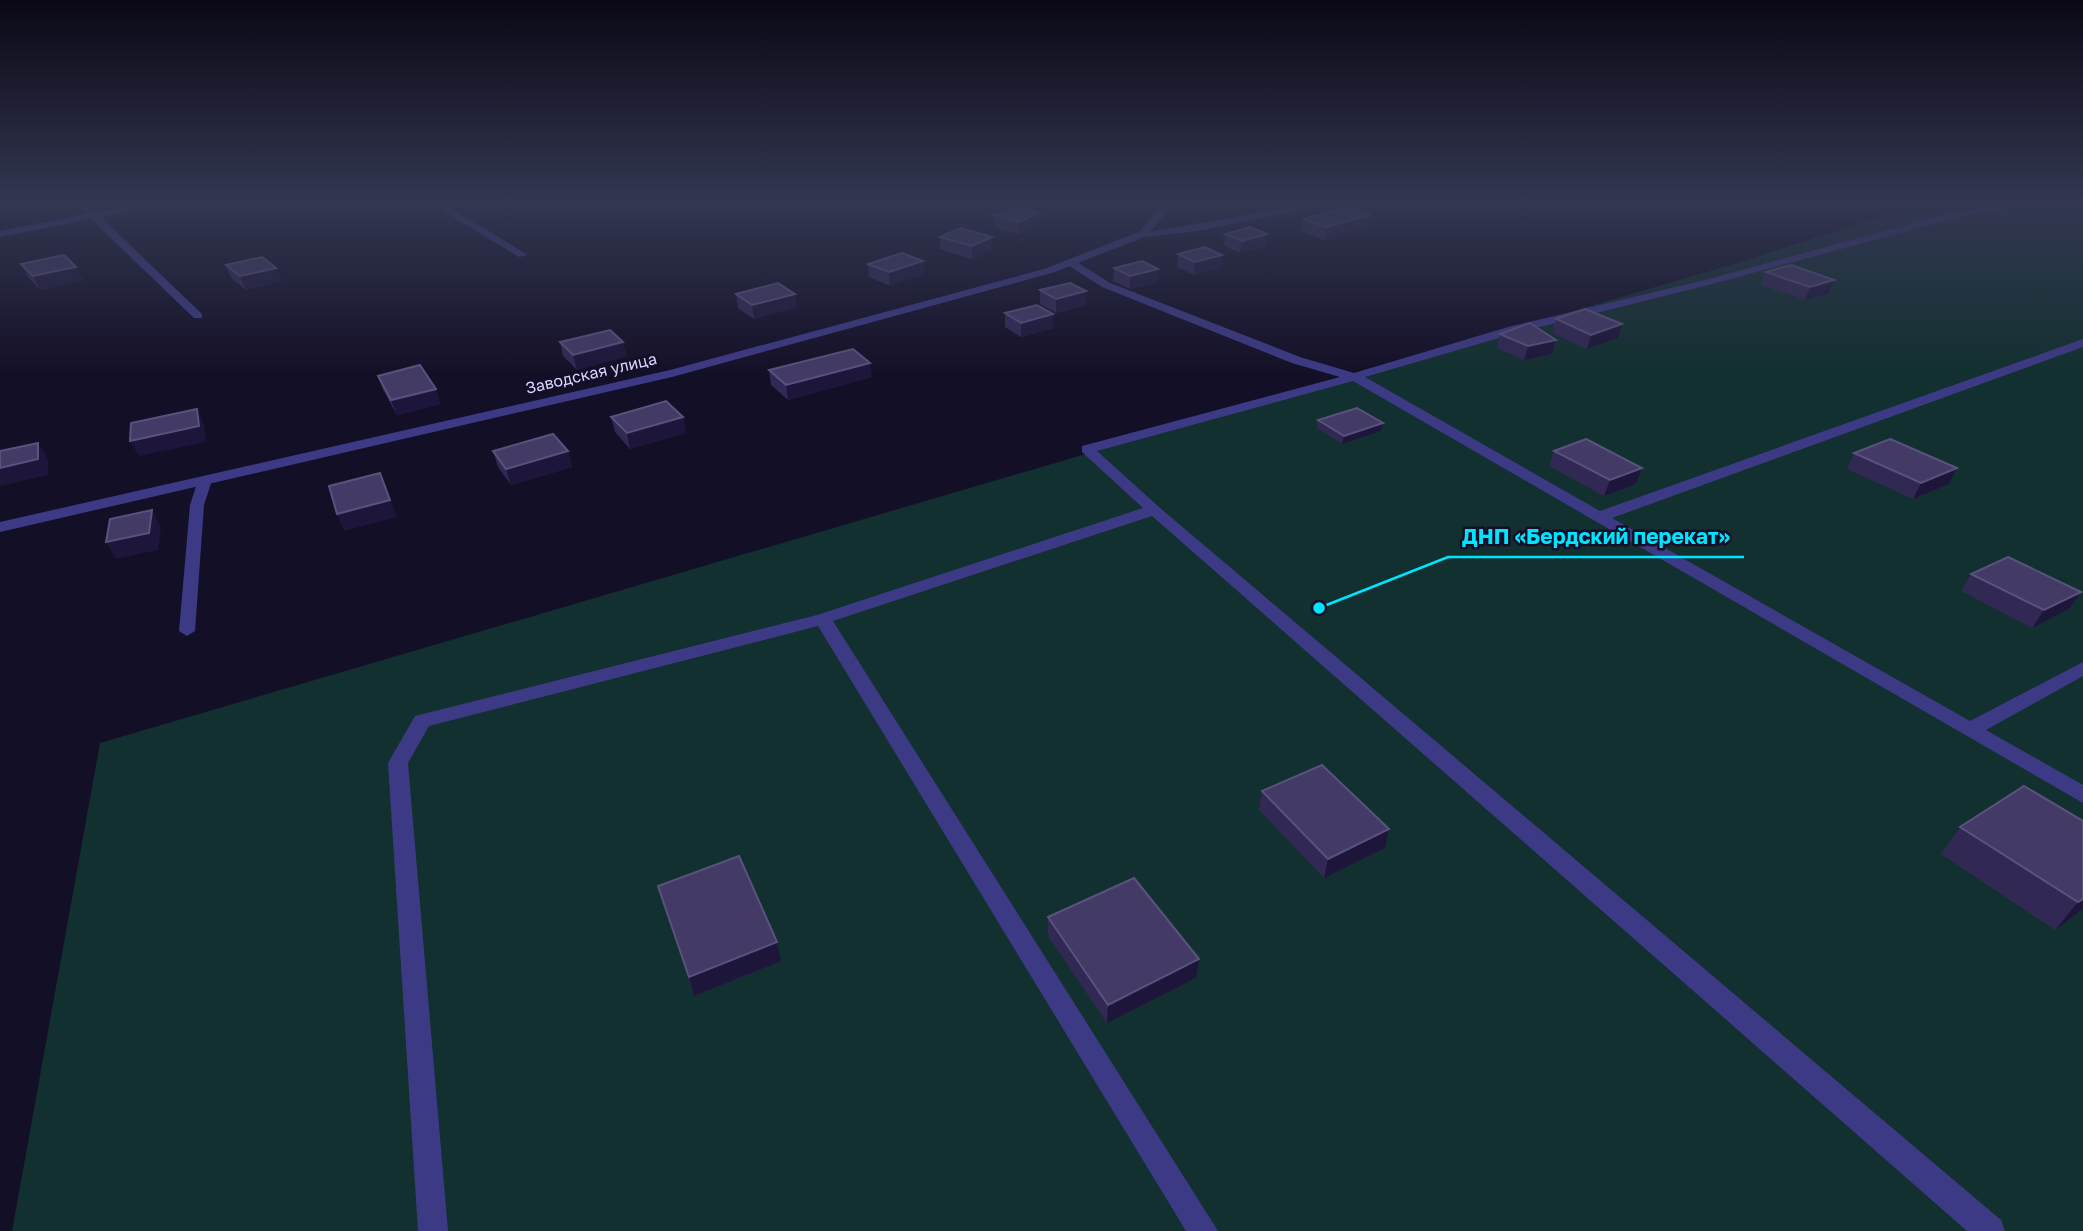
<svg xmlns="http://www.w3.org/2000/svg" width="2083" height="1231" font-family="'Golos Text',sans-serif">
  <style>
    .green { fill: #12302f }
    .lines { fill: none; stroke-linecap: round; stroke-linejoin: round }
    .service { fill: #3d3a85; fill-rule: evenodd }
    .minor { fill: #3d3a85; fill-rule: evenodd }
    .tertiary { fill: #3d3a85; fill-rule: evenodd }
    .wall { fill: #312854 }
    .shaded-wall { fill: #1d163a }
    .building { fill: #433a66; stroke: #5a527e; stroke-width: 2 }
    .labels { text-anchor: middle; stroke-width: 5; stroke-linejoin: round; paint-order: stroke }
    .far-street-label { font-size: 16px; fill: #d9d4ff; stroke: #130f26 }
    .leader { fill: none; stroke: #00e5ff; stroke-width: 2.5 }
    .callout-dot { fill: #00e5ff; stroke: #130f26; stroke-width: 2.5 }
    .callout-label { font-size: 21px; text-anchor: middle; font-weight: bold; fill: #00e5ff; stroke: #130f26; stroke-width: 5; stroke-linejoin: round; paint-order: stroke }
  </style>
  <rect width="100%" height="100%" fill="#130f26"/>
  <polygon class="green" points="1925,203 2083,203 2083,1231 12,1231 100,743 1727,266"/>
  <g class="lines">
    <polygon class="service" points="205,476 212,480 204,505 195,631 187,636 179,631 190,505 198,480"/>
    <g class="minor">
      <polygon points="75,203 85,203 96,213 146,203 166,203 101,217 202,314 202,318 194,318 91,219 0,237 0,231 87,214"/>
      <polygon points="430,203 442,203 528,255 519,257"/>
      <polygon points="1317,203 1338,203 1198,231 1143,237 1138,234"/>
      <polygon points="2010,203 2031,203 1944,221 1716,283 1516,333 1365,377 1600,511 2083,339 2083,347 1612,518 1970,721 2083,662 2083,676 1986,730 2083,785 2083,803 1353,381 1097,451 1159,507 2001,1220 2005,1231 1967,1231 1152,516 833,621 1218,1231 1186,1231 818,626 429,726 408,763 448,1231 418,1231 388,763 415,716 817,615 1143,508 1082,452 1082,446 1340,377 1292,363 1102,287 1066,264 1066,260 1074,260 1110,283 1300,357 1354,373 1508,327 1709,279 1943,215"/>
    </g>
    <polygon class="tertiary" points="1164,203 1174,203 1147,236 1052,273 672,377 0,532 0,522 670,370 1044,269 1139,232"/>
  </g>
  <g class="wall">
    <polygon points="1059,203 1099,203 1099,205 1086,211 1059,205"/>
    <polygon points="1468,203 1492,203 1480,207"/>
    <polygon points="1749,203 1777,203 1765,207"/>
    <polygon points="1039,213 1039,225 1018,234 995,228 994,215"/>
    <polygon points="1303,219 1368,227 1324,240 1301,231"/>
    <polygon points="1225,234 1265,247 1240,253 1224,246"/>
    <polygon points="940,237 992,237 992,250 972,259 940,249"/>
    <polygon points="1178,254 1222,255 1221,268 1194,275 1177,267"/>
    <polygon points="923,261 924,274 890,286 869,277 868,264"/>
    <polygon points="21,264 83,280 40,290 28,277"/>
    <polygon points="226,265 276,268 282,281 246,290 231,278"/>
    <polygon points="1114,268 1158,269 1158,282 1130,289 1113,281"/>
    <polygon points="1766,272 1829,293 1805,300 1761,285"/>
    <polygon points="1040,290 1086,291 1086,305 1056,313 1040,304"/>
    <polygon points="736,294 797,307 754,319 738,308"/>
    <polygon points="1005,313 1053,328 1021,337 1005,327"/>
    <polygon points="1556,319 1622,324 1618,338 1587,349 1552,333"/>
    <polygon points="1500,334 1552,354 1524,360 1497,348"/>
    <polygon points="560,342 627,356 577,370 563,356"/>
    <polygon points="769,370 872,377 788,400 771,385"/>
    <polygon points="378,376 441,404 397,415 383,390"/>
    <polygon points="611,417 683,417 686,433 630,449 615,432"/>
    <polygon points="1318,420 1383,423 1381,431 1342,444 1317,428"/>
    <polygon points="493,451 568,451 572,467 511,485 498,467"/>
    <polygon points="1554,451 1642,468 1636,484 1604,496 1549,466"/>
    <polygon points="1854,453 1949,484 1913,499 1847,469"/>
    <polygon points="1971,574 2081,592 2069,609 2032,628 1961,591"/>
    <polygon points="1262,791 1389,829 1385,848 1324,878 1259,810"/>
    <polygon points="2083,821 2083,909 2055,930 1941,854 1960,827"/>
    <polygon points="658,886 781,961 694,996"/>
    <polygon points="1048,917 1199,959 1196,978 1107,1023 1048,936"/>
  </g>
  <g class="shaded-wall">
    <polygon points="1086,203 1099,203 1099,205 1086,211"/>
    <polygon points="1481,203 1492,203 1480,207"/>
    <polygon points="1766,203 1777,203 1765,207"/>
    <polygon points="1039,213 1039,225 1018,234 1018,222"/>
    <polygon points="1370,215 1368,227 1324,240 1326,227"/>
    <polygon points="1267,234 1265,247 1240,253 1242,241"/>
    <polygon points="992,237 992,250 972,259 972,246"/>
    <polygon points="1222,255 1221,268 1194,275 1195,262"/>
    <polygon points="923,261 924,274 890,286 889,272"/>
    <polygon points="76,267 83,280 40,290 33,276"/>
    <polygon points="276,268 282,281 246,290 240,276"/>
    <polygon points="1158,269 1158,282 1130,289 1130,276"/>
    <polygon points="1834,280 1829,293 1805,300 1810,287"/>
    <polygon points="1086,291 1086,305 1056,313 1056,299"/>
    <polygon points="795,294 797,307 754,319 752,305"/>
    <polygon points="1053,314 1053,328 1021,337 1021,323"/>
    <polygon points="1622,324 1618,338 1587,349 1591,335"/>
    <polygon points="1556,340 1552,354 1524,360 1528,346"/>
    <polygon points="623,342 627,356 577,370 573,355"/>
    <polygon points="870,363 872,377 788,400 786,385"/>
    <polygon points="436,389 441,404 397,415 391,400"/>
    <polygon points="197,409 204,424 206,442 139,456 130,441"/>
    <polygon points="683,417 686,433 630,449 627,433"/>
    <polygon points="1383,423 1381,431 1342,444 1344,436"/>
    <polygon points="38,443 48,459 48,475 0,486 0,468"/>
    <polygon points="568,451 572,467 511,485 506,469"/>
    <polygon points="1642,468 1636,484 1604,496 1610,480"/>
    <polygon points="1957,468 1949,484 1913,499 1921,483"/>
    <polygon points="380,473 397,517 344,531 337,514"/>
    <polygon points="152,510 161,527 158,550 116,559 106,542"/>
    <polygon points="2081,592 2069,609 2032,628 2044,610"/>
    <polygon points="1389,829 1385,848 1324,878 1328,859"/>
    <polygon points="2083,899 2083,909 2055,930 2078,902"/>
    <polygon points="777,942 781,961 694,996 689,977"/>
    <polygon points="1199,959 1196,978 1107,1023 1108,1005"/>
  </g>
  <g class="building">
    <polygon points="1016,207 1039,213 1018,222 994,215"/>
    <polygon points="1347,207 1370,215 1326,227 1303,219"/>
    <polygon points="1250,227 1267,234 1242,241 1225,234"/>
    <polygon points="960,228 992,237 972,246 940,237"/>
    <polygon points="1205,247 1222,255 1195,262 1178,254"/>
    <polygon points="902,253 923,261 889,272 868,264"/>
    <polygon points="64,255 76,267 33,276 21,264"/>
    <polygon points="262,257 276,268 240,276 226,265"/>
    <polygon points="1142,261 1158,269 1130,276 1114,268"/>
    <polygon points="1791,265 1834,280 1810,287 1766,272"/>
    <polygon points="778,283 795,294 752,305 736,294"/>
    <polygon points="1070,283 1086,291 1056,299 1040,290"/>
    <polygon points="1037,305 1053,314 1021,323 1005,313"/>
    <polygon points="1585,309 1622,324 1591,335 1556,319"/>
    <polygon points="1530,323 1556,340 1528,346 1500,334"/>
    <polygon points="610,330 623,342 573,355 560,342"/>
    <polygon points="853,349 870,363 786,385 769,370"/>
    <polygon points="420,365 436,389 391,400 378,376"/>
    <polygon points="666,401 683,417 627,433 611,417"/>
    <polygon points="1357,408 1383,423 1344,436 1318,420"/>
    <polygon points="197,409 199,426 130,441 131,423"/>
    <polygon points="553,434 568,451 506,469 493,451"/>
    <polygon points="1586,439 1642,468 1610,480 1554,451"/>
    <polygon points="1890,439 1957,468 1921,483 1854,453"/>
    <polygon points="38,443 38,459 0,468 0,451"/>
    <polygon points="380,473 390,500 337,514 329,486"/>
    <polygon points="152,510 149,533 106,542 110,519"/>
    <polygon points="2008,557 2081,592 2044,610 1971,574"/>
    <polygon points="1322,765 1389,829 1328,859 1262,791"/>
    <polygon points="2024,786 2083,821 2083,899 2078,902 1960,827"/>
    <polygon points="739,856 777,942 689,977 658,886"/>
    <polygon points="1134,878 1199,959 1108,1005 1048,917"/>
  </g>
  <linearGradient id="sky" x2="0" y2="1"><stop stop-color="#0a0815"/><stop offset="0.54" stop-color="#333752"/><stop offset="1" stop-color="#333752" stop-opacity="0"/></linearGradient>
  <rect width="2083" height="375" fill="url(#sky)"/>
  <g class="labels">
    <g class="far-street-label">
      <text transform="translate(591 373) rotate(-13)" y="6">Заводская улица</text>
    </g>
  </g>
  <path class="leader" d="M1319 608L1448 557H1744"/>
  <circle class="callout-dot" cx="1319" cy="608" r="7"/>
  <g class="callout-label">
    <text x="1596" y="544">ДНП «Бердский перекат»</text>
  </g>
</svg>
